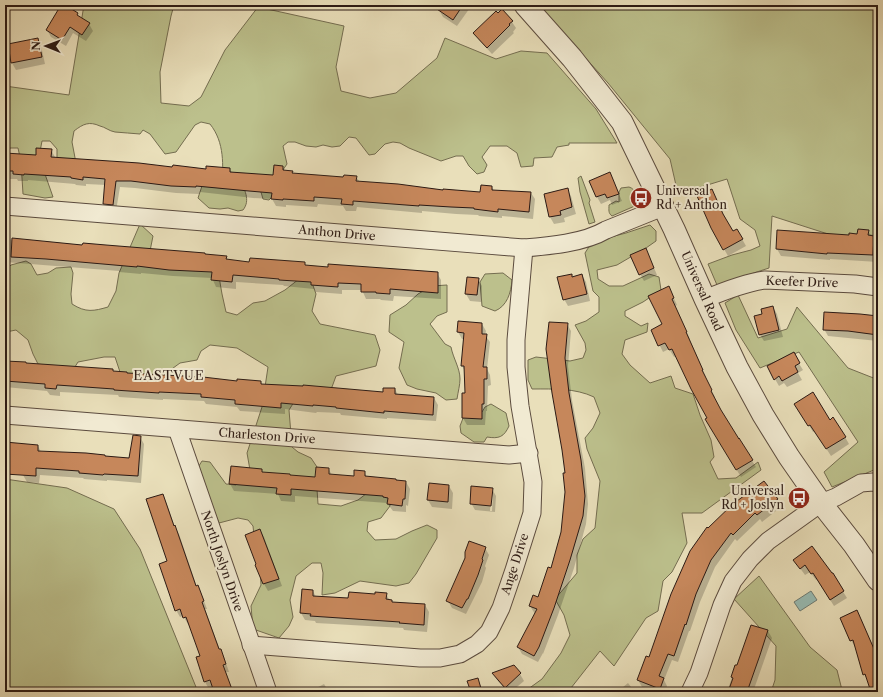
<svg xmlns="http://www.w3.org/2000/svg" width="883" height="697" font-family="'Libre Caslon Text',serif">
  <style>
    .green { fill: #bcc08c; stroke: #746d50 }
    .water { fill: #98bcb4; stroke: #6d7b74 }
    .shadow { fill: #0003; fill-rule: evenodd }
    .building { fill: #c6875b; stroke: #2c1a14 }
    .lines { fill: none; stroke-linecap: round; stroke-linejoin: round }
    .minor-casing { stroke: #5b4b3e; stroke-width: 19 }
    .tertiary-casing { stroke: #5b4b3e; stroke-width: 23 }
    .minor { stroke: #f1ead2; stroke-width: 17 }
    .tertiary { stroke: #f1ead2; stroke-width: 21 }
    .labels { text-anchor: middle; stroke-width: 4; stroke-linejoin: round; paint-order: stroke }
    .poi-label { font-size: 12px; fill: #2c1a14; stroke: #f1ead2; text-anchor: start }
    .street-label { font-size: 12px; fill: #2c1a14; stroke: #f1ead2 }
    .neighbourhood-label { font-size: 13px; letter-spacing: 1px; fill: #2c1a14; stroke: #f1ead2 }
  </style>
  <rect width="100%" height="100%" fill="#e9dfba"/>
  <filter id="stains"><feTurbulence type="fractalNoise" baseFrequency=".005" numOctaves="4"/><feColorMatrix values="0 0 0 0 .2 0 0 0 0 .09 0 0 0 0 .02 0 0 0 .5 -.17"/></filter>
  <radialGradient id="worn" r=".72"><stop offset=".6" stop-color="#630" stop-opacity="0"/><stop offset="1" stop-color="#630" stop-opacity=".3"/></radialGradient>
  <g class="green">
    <path d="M84,5H174L171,16L160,72L161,103L189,106L201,97L225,50L258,7L344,26L336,67L341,91L370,98L396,93L437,58L445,38L496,59L521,51L547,53L596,109L617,143H569V145L557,147L552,157L534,158L533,166L521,167L517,153L507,146H490L482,157L487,165L484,172L477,174L469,166L463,156H456L441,161L409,148L400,143L393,142L385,144L375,154L369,155L356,138L349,137L340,146L332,147L323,145L316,147L306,146L295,142H288L283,146L287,164L278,177L274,195L269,200L263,199L261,192L240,179C244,189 251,200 243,210L238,211L228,208L220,209L209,208L198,198L202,186L222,188C223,165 225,143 210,124L201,122L195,125L176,152L165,154L150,134L143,130L140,134C132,133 123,133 115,132C109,131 105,127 100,126C89,121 83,124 74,131L72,142L76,163L57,166V149L50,141H42L39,157L53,197L45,198L23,194L21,162L18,148H10L5,160V86L69,95Z"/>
    <polygon points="538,5 878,5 878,246 856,243 772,216 769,268 717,285 708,264 732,255 751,250 760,246 755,230 740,219 727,179 678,194 670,159 608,83"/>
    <polygon points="581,176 590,200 589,203 595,222 589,224 580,192 578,178"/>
    <path d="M629,187C636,189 638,198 637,205L612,216C608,213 609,210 609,205L616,201L619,202V192L621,188Z"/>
    <path d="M140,224L153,236L150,251L217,265L222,294L226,312L237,315L253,303L265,301L285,290L299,279L311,280L316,294L312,311L320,324L375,335L380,350L376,366L336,376L332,387L318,395L299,394L289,410L292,447L298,452L311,458L319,470L317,489L318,504L341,506L358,500L375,487L387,490L390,506L381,518L368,522L367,531L375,540L396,539L412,531L427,525L437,530V538L416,574L409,583L396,586L360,581L335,593L322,595L323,573L321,563H312L296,576L290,600L293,617L289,626L279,638L253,629L251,606L261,585L260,568L255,545L253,526L248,520L238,518L219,523L197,469L202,461L210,462L226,484L236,485L250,470L247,453L262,407L268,367L237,348L210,345L201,351L197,360L180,363L154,382L123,381L115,357H104L78,362L73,370L38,364L33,354L28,340L16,330L6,332L5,334V271L11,265L26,261L31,264L37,275L48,273L56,268L71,267L73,273L71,294L72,304C86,313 94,311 108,307L116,291L119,273Z"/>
    <path d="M650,225L656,231V241L646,248L617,265L597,270L598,279L609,286H623L649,274L659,277L661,290L643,302L625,311V316L641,326L648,323L647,332L625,340L622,354L630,365L650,383L671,376L675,388L693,394L700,415L711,440L714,457L710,462L718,479L736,478L758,462L761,470L702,513H682L687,543L672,572L663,581L658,611L646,618L614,666L600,651L571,688L574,692H524L542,679L561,653L570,635L564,615L555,599L577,573V555L583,539L595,528L600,481L587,449L585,438L593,428L600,413L594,397C575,388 554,389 532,389L528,380V360L536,357L570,361L583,358L586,350L585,343L575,325L586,321L599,312V297L593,291L585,253L592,242L626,233Z"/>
    <path d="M503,273L512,280C511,293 507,306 495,311L482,306L480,282L485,274Z"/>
    <path d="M447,285V312L437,316L430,324L445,344L451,347C453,358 460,368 460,379C460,385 458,392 457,399L446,400L436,393L417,389L407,385L399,368L404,342L389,332L390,315L406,305L418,294L432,286Z"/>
    <polygon points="738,295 758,338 787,329 797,307 848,368 876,379 878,374 878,454 874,470 832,487 824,472 858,442 799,352 760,368 736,330 725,303"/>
    <path d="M491,404L506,413L509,426C504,437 499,439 487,437L484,442H474L461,433L460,426L465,413L482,412L485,407Z"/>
    <polygon points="5,479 67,488 114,509 140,549 198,692 5,692"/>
    <polygon points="759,576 810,647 837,670 841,686 842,692 771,692 775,680 776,646 734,599"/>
  </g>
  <polygon class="water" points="811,591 817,600 800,611 794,602"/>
  <g class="shadow">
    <polygon points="62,5 77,14 80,18 89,24 93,31 86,41 73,33 66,46 51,37 47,30"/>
    <polygon points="442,5 472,5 457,26 443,17 439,10"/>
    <polygon points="502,11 512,22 516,28 513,32 514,33 492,54 479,40 475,33"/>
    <polygon points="37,39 41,46 45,64 16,70 12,63 9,45"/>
    <polygon points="51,150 55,157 55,159 207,170 230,169 232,173 274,176 283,167 285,171 292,172 293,174 344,179 356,177 360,182 444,191 481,193 492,187 494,191 531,193 535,199 533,219 502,216 502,218 479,216 478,215 456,214 422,211 422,213 357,207 356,211 346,211 343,206 318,204 317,207 286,205 286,207 276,206 272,199 253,198 200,192 199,194 176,193 135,188 120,187 116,211 108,211 104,204 106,185 86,184 86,186 76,185 75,184 28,180 28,181 18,181 17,179 5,179 5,154 36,156"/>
    <polygon points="613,180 622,201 612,205 610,200 601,204 597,197 591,181"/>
    <polygon points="567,189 571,196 576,214 564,218 565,222 554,224 550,217"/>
    <polygon points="712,191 733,233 737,230 746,246 728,256 712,228"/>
    <polygon points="778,231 850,236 858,235 868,231 870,234 878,236 878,262 830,259 830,260 781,256 777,249"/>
    <polygon points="5,239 205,255 226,257 228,260 250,263 304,263 306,266 329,268 437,273 441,280 441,299 394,296 393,301 381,300 380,299 366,299 362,290 342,290 342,294 316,292 314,289 284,286 283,285 236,282 236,289 216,287 212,278 173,276 141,273 141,274 119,272 119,271 5,262"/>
    <polygon points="649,256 657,275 644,281 640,274"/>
    <polygon points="571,275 573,278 582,275 586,282 590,301 568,306 564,299"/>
    <polygon points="478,279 482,286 481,302 470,301 466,294"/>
    <polygon points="672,294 677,305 675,306 690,339 690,340 706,377 705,377 715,397 714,398 723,415 756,467 741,477 706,420 708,419 676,356 674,357 669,349 663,352 652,330 663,325"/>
    <polygon points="773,307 777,314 783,337 764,341 760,335 763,314"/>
    <polygon points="878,317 878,341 828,336 824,329"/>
    <polygon points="459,322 482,324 486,331 485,335 490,342 487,369 490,375 491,385 488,386 487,411 486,411 485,425 467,425 463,418 463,394 466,394 465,371 462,366 465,339 462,339 458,332"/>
    <polygon points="567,324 571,331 568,366 572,400 585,468 588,504 586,524 574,568 558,615 543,654 543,653 538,662 522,654 518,647 535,614 530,606 539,598 551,569 562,532 566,492 566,474 563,450 553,393"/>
    <polygon points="793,354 803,370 798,373 802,380 787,387 784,383 779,386 768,367"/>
    <polygon points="5,362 113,370 114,372 127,374 238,382 261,382 262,385 384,393 395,389 398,395 434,398 438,405 436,421 387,418 387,419 341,415 340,413 317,412 316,413 285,409 285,414 240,411 237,407 206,404 204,401 163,399 163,400 119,397 118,395 60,392 60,396 50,395 47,391 5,387"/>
    <polygon points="796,404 829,421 845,437 849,444 831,456 815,431 813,432"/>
    <polygon points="140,437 144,444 141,483 107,480 107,481 84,479 83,478 40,475 39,483 27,482 23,475 5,472 5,443 38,446 41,452 129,459"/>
    <polygon points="328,468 332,475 355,477 364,472 367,477 406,482 410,489 408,506 406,505 406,512 393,511 387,503 295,496 295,502 281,501 278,494 234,491 230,484 261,470 263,473 291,476 316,478"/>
    <polygon points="763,482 777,500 781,507 762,522 760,519 737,541 735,539 715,567 700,602 690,631 689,631 678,662 672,660 664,680 667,686 665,692 656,692 642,687 638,680 650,659 708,529"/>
    <polygon points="449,486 453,493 452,509 432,507 428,500"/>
    <path d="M492,489L496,496L495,512L475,510L471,503ZM491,494H493L492,511H490Z"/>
    <polygon points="162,495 166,502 175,527 179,534 197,587 201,593 207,609 205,609 220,650 224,657 229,672 226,672 233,692 215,692 213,687 209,689 205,682 197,657 201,656 189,624 188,624 183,616 180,617 176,610 169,561"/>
    <polygon points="260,530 264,537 282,586 268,591 264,584 256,566 258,565"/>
    <polygon points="485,548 489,555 485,566 486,568 482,582 466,614 452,608 448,601"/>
    <polygon points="794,560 832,574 847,598 834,606 817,579 816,580 810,572 805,575"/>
    <polygon points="313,591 316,597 349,599 386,594 390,601 392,603 425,605 429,612 427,632 404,630 403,628 316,623 315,621 305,620 301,613"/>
    <polygon points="857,612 878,657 878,692 872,692 869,682 864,674 855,647 851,640"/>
    <polygon points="768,631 772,638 753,692 727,692 736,666"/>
    <polygon points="493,673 520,674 524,681 511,692 508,692 497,680"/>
    <polygon points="477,679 481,686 483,692 461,692 460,688 470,688"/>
    <polygon points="628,683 635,692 617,692"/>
    <polygon points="324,684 329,692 309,692"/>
    <polygon points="389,690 429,692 389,692"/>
  </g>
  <g class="building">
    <polygon points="61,5 65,5 78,13 77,15 90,23 82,35 70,27 62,40 46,30"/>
    <polygon points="431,5 463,5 453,20"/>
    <polygon points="502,9 513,21 509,24 510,25 487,48 473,33 496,11 498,13"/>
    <polygon points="38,38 42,57 11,63 8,44"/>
    <polygon points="36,148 52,149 51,157 139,163 172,167 173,165 206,169 206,166 230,168 230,172 273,175 274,165 283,166 283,170 293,171 292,173 343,177 344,175 357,176 356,181 398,184 443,190 443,189 480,192 481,185 492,186 492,190 531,192 529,212 498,209 498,212 474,209 474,208 451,207 419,205 419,206 353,201 353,205 341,204 342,199 314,197 314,201 283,199 283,200 271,199 272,193 249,191 196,186 196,187 171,186 131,181 116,181 113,205 103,204 105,179 83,177 83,180 71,178 71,177 24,174 24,175 13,174 13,171 5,171 5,153 36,155"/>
    <polygon points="610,172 619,194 607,198 605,194 596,197 589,181"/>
    <polygon points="568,188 572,207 560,211 561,215 549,217 544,194"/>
    <polygon points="712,189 723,214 733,231 737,229 743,239 723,250 711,228 697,196"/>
    <polygon points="858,229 869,230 868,235 874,236 873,255 827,253 827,254 776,249 777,230 849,235 849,233 857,234"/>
    <polygon points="12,238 82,245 83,243 106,245 205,253 205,254 227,256 226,259 249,262 250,258 305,262 305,265 328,267 328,264 438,272 438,293 390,289 390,294 376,293 376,292 361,292 361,284 338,283 338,287 311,285 311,282 279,280 279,279 233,275 232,282 211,280 212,272 169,270 137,266 137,267 46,259 11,257"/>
    <polygon points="646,248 654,268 639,275 630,255"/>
    <polygon points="572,274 572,277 582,274 587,294 563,300 557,277"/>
    <polygon points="467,277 479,278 477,295 465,294"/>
    <polygon points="669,286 674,298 672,299 687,332 686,332 703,370 702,370 712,390 711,391 721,410 739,439 739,438 753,460 736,470 705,419 707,418 691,389 672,349 669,350 665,343 658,346 651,330 662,324 648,296"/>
    <polygon points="773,306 779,330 759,335 754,316 762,314 761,309"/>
    <polygon points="824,312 860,314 878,316 878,335 848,331 823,330"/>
    <polygon points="458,321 482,323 482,334 487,334 483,367 487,367 487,379 484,379 484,404 482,404 482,419 462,418 462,393 465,393 464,366 461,366 464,333 457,332"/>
    <polygon points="549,322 568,323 565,358 569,393 581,460 585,496 583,516 570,560 554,608 539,647 534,656 517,647 537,609 529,606 533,595 538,597 548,567 551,568 561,532 565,492 563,473 565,473 562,450 552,393 546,349"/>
    <polygon points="794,352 800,363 795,366 798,372 782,381 779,376 774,380 767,366"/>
    <polygon points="5,361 26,362 26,363 113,369 113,371 127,372 127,373 203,377 237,381 237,379 261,381 261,384 303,386 303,385 383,392 383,388 395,388 395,394 434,397 433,415 384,411 384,413 336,408 336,407 313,405 313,406 281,403 281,408 235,404 235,400 201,397 201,394 159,392 159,393 114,390 114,389 57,385 56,389 45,388 45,384 5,381"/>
    <polygon points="813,392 830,420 833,417 846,437 826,449 810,425 808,426 794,404"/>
    <polygon points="133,435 141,436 138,476 104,474 103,475 79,473 79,471 36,468 36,476 5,474 5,442 38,445 38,451 86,453 105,455 105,456 129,458"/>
    <polygon points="231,466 262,469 262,472 290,474 290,475 315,477 316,467 329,468 329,474 354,476 354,470 365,471 365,476 396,479 396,480 406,481 405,499 403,499 402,506 387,504 388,498 383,497 383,496 291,489 291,495 276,494 277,488 229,484"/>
    <polygon points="764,481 778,499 757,515 755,513 733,535 731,533 711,560 696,594 686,625 685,624 674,656 668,654 659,676 664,678 660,689 637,680 646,656 649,657 671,594 690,551 707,527 708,528 736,501 737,501"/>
    <polygon points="429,483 449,485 448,502 427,500"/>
    <polygon points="471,486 493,488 491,506 470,504"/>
    <polygon points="163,494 174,526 175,525 196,586 198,585 204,601 202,602 219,649 221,649 226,664 223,665 233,692 214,692 210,680 204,682 196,657 200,656 186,617 183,618 180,609 175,611 170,596 159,564 167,561 146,499"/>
    <polygon points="260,529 279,579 263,584 255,565 256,564 245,535"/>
    <polygon points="469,541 486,547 482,559 483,560 478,575 468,599 467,599 462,608 446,601 465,558 465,552"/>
    <polygon points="812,546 832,573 833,573 844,591 830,600 813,573 811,574 805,565 800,569 793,560"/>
    <polygon points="302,589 313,590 313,596 348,598 349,592 375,594 375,592 387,593 386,599 392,600 392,602 425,604 424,625 399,623 400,622 310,616 311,614 300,613"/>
    <polygon points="857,610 874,649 878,661 878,692 871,692 865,674 863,675 853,640 850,641 840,618"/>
    <polygon points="751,625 768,630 760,655 747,692 728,692 733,678 731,677 735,665 737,665"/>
    <polygon points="514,665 521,673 505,688 492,673"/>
    <polygon points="478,678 482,692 471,692 467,681"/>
  </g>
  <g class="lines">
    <g class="minor-casing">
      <g id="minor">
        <path d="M5,206L524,248C549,246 584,243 606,230L663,207"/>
        <path d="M705,299C724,291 744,283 765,280L855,284L878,287"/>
        <polyline points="5,415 509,455 529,453"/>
        <polyline points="177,429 268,692"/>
        <polyline points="251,645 420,658 440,658 460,654 477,644 489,632 501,608 514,570 532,513 533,482 520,406 516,367 516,340 524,248"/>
        <polyline points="690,692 699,673 722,605 733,581 750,559 768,541 821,503 836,497 861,483 873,482 878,483"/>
      </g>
    </g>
    <g class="tertiary-casing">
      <polyline id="tertiary" points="525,5 572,58 622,122 674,229 705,299 737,367 763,415 789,457 821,503 854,545 878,580"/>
    </g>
    <use href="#minor" class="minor"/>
    <use href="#tertiary" class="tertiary"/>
  </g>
  <defs>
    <g id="bus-disc" transform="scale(1.15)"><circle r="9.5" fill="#8f2418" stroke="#f1ead2"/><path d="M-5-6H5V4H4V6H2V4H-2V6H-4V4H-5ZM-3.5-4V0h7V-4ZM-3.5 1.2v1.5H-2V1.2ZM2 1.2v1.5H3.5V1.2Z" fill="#fff"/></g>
  </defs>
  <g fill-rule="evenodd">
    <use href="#bus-disc" x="641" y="198"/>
    <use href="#bus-disc" x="799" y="498"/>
  </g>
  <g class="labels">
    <g class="poi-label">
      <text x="656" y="195">Universal<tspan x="656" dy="14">Rd + Anthon</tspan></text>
      <text x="784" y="495" text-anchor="end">Universal<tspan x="784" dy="14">Rd + Joslyn</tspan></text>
    </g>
    <g class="street-label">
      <text transform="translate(337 233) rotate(5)" y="4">Anthon Drive</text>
      <text transform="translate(802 282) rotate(2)" y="4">Keefer Drive</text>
      <text transform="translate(702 291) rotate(66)" y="4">Universal Road</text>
      <text transform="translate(267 436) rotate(4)" y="4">Charleston Drive</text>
      <text transform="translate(222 561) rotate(71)" y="4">North Joslyn Drive</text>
      <text transform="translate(515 564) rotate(-72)" y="4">Ange Drive</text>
    </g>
    <g class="neighbourhood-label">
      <text x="169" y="380">EASTVUE</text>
    </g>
  </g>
  <rect width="883" height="697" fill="none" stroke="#e9dfba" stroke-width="20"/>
  <rect x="6" y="6" width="871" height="685" fill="none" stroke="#2c1a14" stroke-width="2"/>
  <rect x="10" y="10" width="863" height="677" fill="none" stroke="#2c1a14"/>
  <g transform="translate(46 46) rotate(271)" stroke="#f1ead2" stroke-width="3" paint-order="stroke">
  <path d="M0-3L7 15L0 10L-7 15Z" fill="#2c1a14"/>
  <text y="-6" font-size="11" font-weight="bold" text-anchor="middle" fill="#2c1a14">N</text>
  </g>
  <rect width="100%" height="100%" filter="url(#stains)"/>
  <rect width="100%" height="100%" fill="url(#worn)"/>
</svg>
